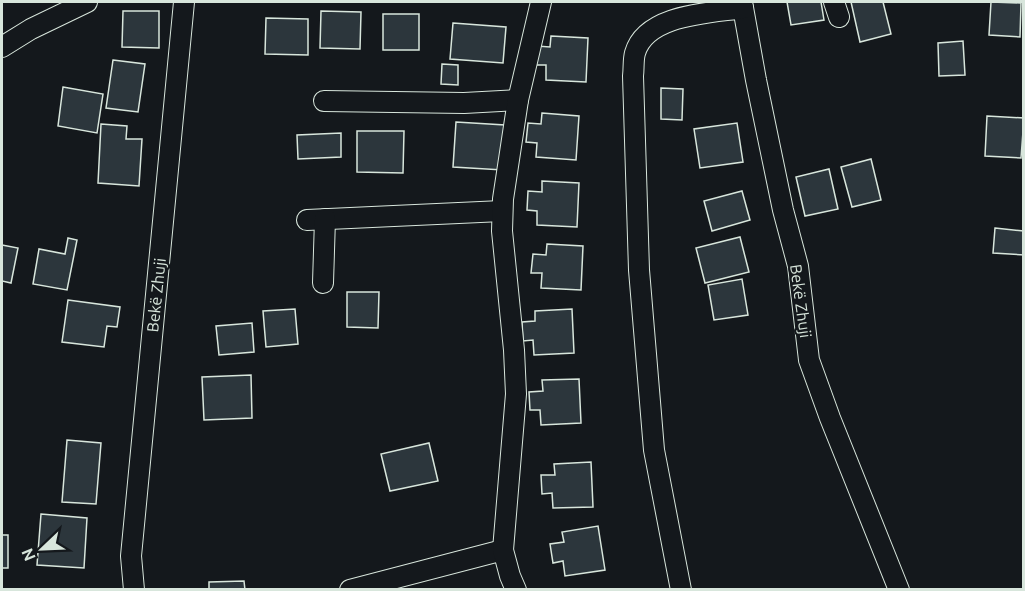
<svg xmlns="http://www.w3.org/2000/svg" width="1025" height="591" font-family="Ubuntu,sans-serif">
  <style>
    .building { fill: #2c363c; stroke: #d8e6dc; stroke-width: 1.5 }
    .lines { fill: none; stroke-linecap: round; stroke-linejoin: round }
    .minor-casing { stroke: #d8e6dc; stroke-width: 22 }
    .minor { stroke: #14181c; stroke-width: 20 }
    .labels { text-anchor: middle; stroke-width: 4.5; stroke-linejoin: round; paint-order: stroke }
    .street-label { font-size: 16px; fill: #d8e6dc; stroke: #14181c }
  </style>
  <rect width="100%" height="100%" fill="#14181c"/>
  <g class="building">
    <polygon points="787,2 821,2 824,20 791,25"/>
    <polygon points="851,2 883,2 891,34 860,42"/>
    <polygon points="991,2 1021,3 1020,37 989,35"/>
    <polygon points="123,11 159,11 159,48 122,47"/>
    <polygon points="321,11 361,12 360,49 320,48"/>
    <rect x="383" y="14" width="36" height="36"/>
    <polygon points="266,18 308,19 308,55 265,54"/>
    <polygon points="453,23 506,27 503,63 450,59"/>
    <polygon points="551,36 588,38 586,82 546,80 546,65 536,65 537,46 550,47"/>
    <polygon points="963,41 965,75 939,76 938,43"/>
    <polygon points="113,60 145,64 138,112 106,108"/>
    <polygon points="442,64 458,65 458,85 441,84"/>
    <polygon points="63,87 103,94 97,133 58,126"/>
    <polygon points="661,88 683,89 682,120 661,119"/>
    <polygon points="542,113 579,116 576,160 536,157 537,143 526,142 528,123 541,124"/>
    <polygon points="987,116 1024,118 1021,158 985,156"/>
    <polygon points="456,122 505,125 503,170 453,167"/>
    <polygon points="737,123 743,162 700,168 694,129"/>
    <polygon points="101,124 127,126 126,139 142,139 139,186 98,183"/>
    <polygon points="357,131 404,131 403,173 357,172"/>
    <polygon points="341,133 341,157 298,159 297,135"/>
    <polygon points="871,159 881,200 852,207 841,167"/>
    <polygon points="829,169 838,209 805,216 796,177"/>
    <polygon points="542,181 579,183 577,227 537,225 537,211 527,210 528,191 542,192"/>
    <polygon points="742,191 750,220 712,231 704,201"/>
    <polygon points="995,228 1024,231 1024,255 993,253"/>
    <polygon points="740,237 749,272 705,283 696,248"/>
    <polygon points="68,238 77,240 67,290 33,284 39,249 65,254"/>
    <polygon points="547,244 583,246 581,290 541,288 542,273 531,273 533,254 546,255"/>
    <polygon points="2,245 18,248 11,283 2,281"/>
    <polygon points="742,279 748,315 714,320 708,285"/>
    <polygon points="347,292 379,292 378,328 347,327"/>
    <polygon points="68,300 120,307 117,327 107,326 104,347 62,342"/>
    <polygon points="295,309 298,344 266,347 263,311"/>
    <polygon points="572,309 574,353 534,355 533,340 523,341 522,322 535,321 535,311"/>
    <polygon points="252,323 254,352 219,355 216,326"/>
    <polygon points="251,375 252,418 204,420 202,377"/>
    <polygon points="579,379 581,423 541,425 540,410 530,410 529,392 543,391 542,380"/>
    <polygon points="67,440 101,443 96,504 62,502"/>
    <polygon points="429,443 438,481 390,491 381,454"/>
    <polygon points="591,462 593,507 553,508 552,493 542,494 541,475 555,475 554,464"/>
    <polygon points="41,514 87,518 84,568 37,565"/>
    <polygon points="598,526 605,570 565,576 563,561 553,563 550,544 564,542 562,532"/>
    <rect x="2" y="535" width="6" height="33"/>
    <polygon points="244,581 245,590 209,590 209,582"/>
  </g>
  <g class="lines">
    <g class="minor-casing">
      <g id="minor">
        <polyline points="742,2 756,80 783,210 798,266 809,360 830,418 899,590"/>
        <polyline points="834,2 839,17"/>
        <polyline points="2,47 31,29 87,2"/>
        <polyline points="324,101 464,103 518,100"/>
        <polyline points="307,220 502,211"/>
        <polyline points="323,283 325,219"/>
        <polyline points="134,590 131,556 184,2"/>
        <polyline points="350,590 503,550"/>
        <polyline points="516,590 510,576 503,550 516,394 514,350 502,231 503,199 518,100 541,2"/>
        <path d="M681,590L654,450L639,270L633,76C634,69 633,60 635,53C646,14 710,13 743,8"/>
      </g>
    </g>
    <use href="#minor" class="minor"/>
  </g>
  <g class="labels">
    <g class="street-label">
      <text transform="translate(156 295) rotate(-84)" y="6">Bekë Zhuji</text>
      <text transform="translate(801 301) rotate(82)" y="6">Bekë Zhuji</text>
    </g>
  </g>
  <rect width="1025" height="591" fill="none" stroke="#d8e6dc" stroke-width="6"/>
  <g transform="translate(42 549) rotate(247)" stroke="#14181c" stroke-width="4.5" paint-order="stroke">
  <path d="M0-4.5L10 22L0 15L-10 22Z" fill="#d8e6dc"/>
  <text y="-9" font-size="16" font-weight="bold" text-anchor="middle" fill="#d8e6dc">N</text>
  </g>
</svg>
